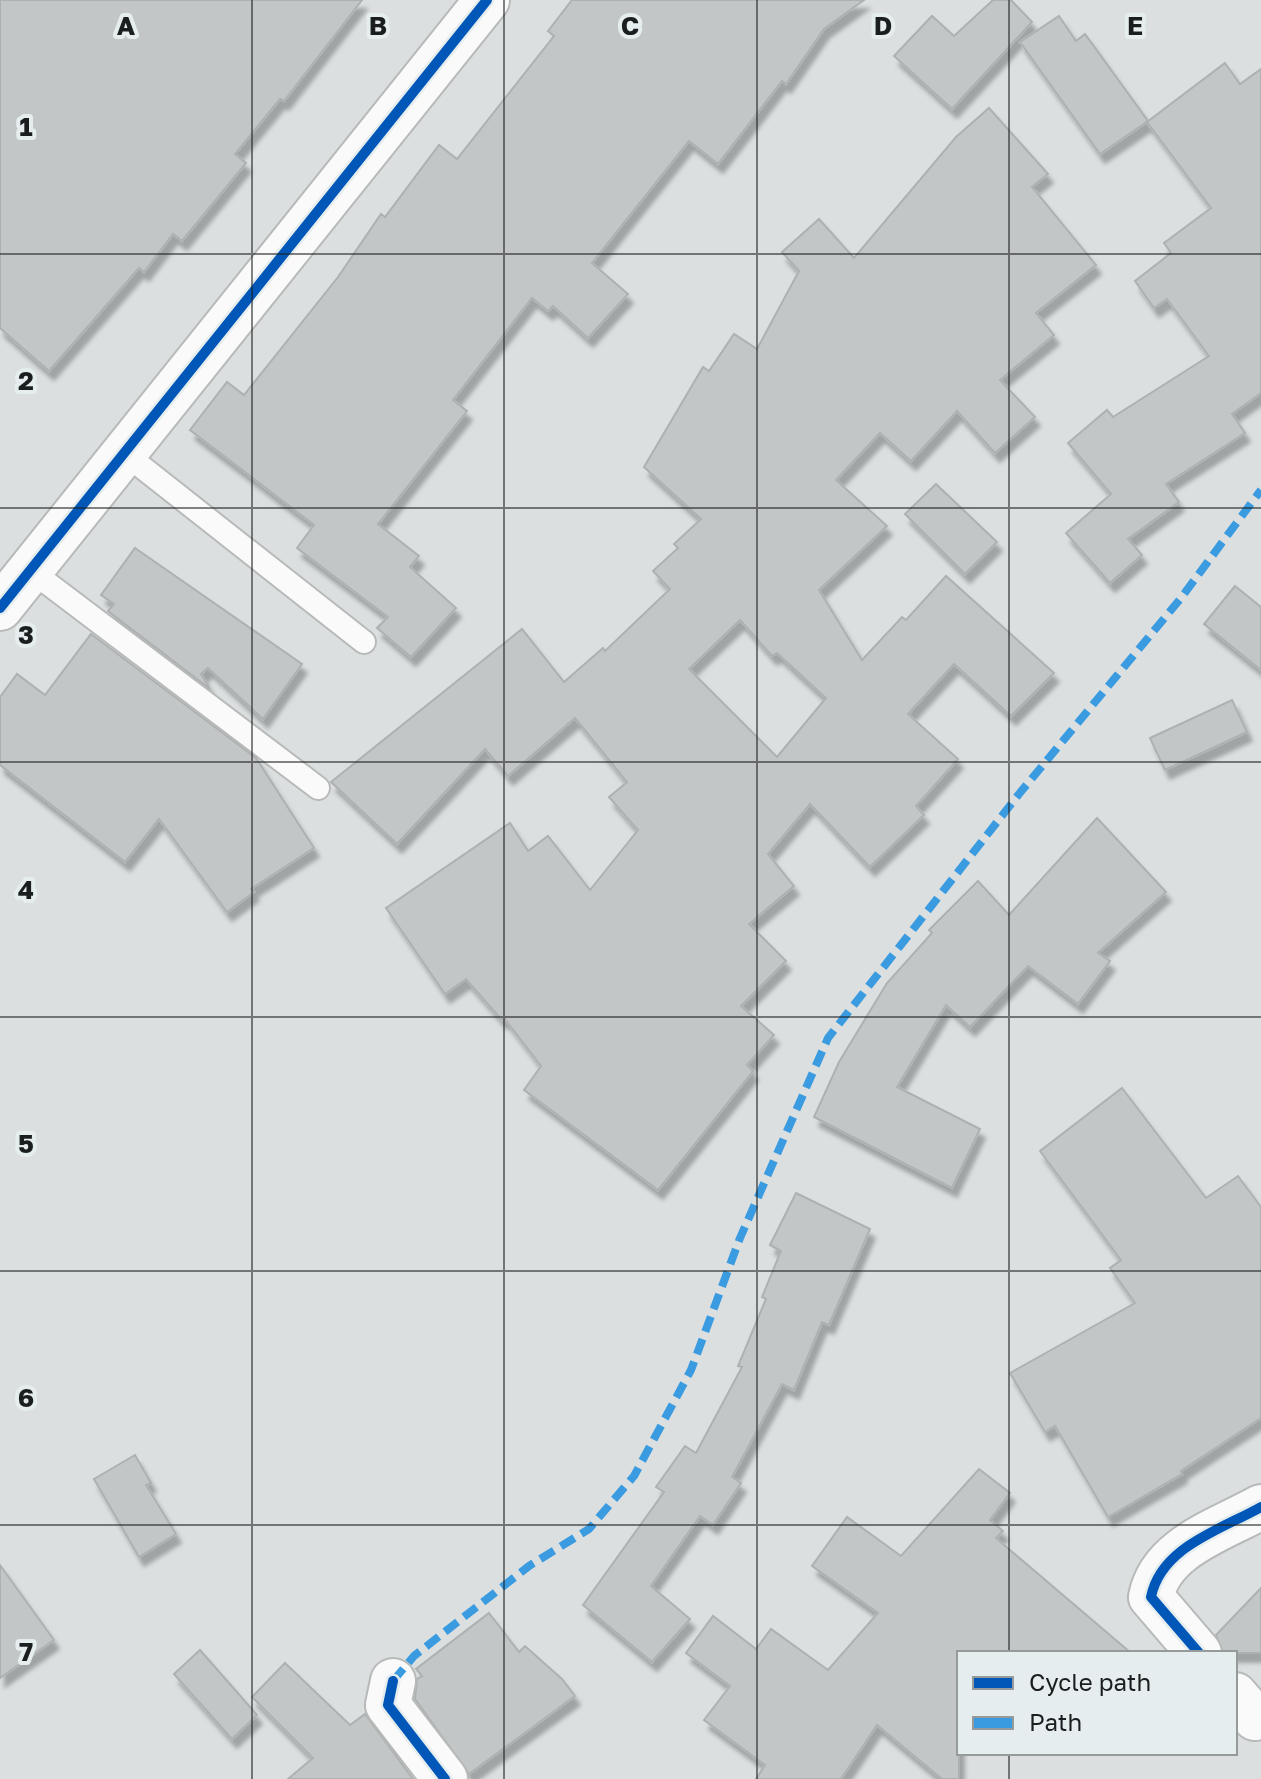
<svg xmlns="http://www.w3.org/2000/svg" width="1261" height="1779" font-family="'Golos Text',sans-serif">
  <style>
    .building { fill: #c3c6c6; stroke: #aeb1b1; stroke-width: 2; fill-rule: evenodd; filter: url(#shadow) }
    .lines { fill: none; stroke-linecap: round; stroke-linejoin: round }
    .lane-casing { stroke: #b8baba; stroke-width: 26 }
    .street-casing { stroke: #b8baba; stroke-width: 48 }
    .lane { stroke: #fafafa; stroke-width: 22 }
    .street { stroke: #fafafa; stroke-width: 44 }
    .quiet { stroke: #3b9be0; stroke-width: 8; stroke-dasharray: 16 8; stroke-linecap: butt }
    .cycleway-casing { stroke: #e6edef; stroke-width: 15 }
    .cycleway { stroke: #0057b8; stroke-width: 10 }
    .grid { fill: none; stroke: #1b1e1e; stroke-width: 2; stroke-opacity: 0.55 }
    .grid-label { font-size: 26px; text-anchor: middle; font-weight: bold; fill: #1b1e1e; stroke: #e6edef; stroke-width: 8; stroke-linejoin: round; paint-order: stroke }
  </style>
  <defs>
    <filter id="shadow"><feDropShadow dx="5" dy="9" stdDeviation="2" flood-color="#0004"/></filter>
  </defs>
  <rect width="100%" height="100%" fill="#dbdfdf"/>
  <g class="building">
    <polygon points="0,0 362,0 284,101 280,99 235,154 246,163 182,241 173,234 144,272 139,268 49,371 0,328"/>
    <polygon points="572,0 864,0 824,29 786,84 782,81 718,164 689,141 592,263 628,294 588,338 553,306 548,311 532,298 453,400 467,411 378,524 419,556 410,567 456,608 411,657 377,628 388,617 297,548 314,525 190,430 227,382 244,395 338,277 381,214 385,217 439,145 457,159 554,36 548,31"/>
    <polygon points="993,0 1011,0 1032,22 952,109 894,56 932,16 954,36"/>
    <polygon points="1059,16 1076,41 1085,34 1148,121 1100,154 1020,42"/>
    <polygon points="1225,63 1240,84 1261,69 1261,393 1232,414 1245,433 1166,484 1179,502 1128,539 1142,555 1110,583 1066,533 1111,494 1068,443 1107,410 1113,417 1209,356 1167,299 1154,308 1135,281 1171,253 1164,243 1211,208 1147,122"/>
    <path d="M989,108L1048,174L1032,187L1096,265L1036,313L1054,335L1000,380L1035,417L995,453L957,411L911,461L880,433L836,480L887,526L819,590L862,660L902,617L906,620L946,576L1054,673L1011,716L954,664L908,714L958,759L916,806L924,815L870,867L810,804L768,854L794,886L749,924L786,961L741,1006L774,1035L747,1065L753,1071L658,1190L524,1090L541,1066L504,1018L502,1020L466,979L445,994L386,908L510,823L528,851L548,836L590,890L638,830L609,797L627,782L575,718L508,776L485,749L397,844L331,782L522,629L564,682L603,648L605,651L670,589L653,571L678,548L674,544L701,519L644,467L703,367L709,371L734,334L757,349L799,271L782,252L819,219L854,258L956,137ZM740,620L772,656L777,653L826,698L777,757L689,669Z"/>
    <polygon points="936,484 997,542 965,574 905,514"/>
    <polygon points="135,548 302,664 263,719 208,668 201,674 210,689 108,611 114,604 101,595"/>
    <polygon points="1235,586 1261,607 1261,670 1204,624"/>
    <polygon points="91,634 256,758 314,848 251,889 254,892 227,912 159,819 125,862 0,765 0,697 17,674 45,695"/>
    <polygon points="1232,700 1247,732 1165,770 1150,738"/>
    <polygon points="1097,818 1166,892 1098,953 1110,961 1078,1004 1028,966 970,1027 946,1005 897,1087 980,1129 952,1188 814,1117 839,1062 887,983 932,933 929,930 978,881 1009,915"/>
    <polygon points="1122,1088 1206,1198 1238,1176 1261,1207 1261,1418 1181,1471 1182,1474 1108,1517 1055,1426 1045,1432 1010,1373 1135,1303 1110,1268 1121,1260 1040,1151"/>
    <polygon points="796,1193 870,1229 829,1325 822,1322 794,1390 782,1384 732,1477 741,1483 713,1525 700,1516 651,1586 690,1619 652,1662 583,1605 664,1492 656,1487 685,1446 696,1453 742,1367 738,1366 766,1299 762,1297 781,1251 770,1245"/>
    <polygon points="135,1455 151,1483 146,1485 176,1534 139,1557 94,1479"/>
    <polygon points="979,1469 1010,1493 990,1520 1003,1531 996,1538 1131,1653 959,1653 959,1779 942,1779 877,1725 841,1779 756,1779 765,1765 704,1720 730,1686 686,1653 713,1616 756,1649 771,1629 828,1670 878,1613 812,1566 847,1517 901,1556"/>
    <polygon points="0,1565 54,1640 0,1678"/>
    <polygon points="1261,1588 1261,1653 1223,1653 1216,1635"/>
    <polygon points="489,1613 519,1652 525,1646 562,1679 575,1696 469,1774 415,1699 417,1679 422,1676 416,1669"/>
    <polygon points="200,1650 257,1715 232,1739 174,1674"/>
    <polygon points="285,1663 350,1725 365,1714 413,1779 288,1779 313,1758 252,1697"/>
  </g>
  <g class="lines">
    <g class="lane-casing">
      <g id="lane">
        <polyline points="124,453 364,642"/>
        <polyline points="30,570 318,788"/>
      </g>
    </g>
    <g class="street-casing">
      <g id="street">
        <polyline points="0,608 487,0"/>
        <path d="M1199,1653L1151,1597C1161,1547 1220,1530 1261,1507"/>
        <polyline points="393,1681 388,1705 445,1779"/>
        <polyline points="1235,1695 1255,1718"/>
      </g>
    </g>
    <use href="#lane" class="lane"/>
    <use href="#street" class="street"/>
    <polyline class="quiet" points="393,1681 414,1656 529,1566 589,1529 634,1476 691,1370 740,1238 828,1038 1019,794 1181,598 1261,490"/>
    <g class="cycleway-casing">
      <g id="cycleway">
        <polyline points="0,608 487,0"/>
        <path d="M1199,1653L1151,1597C1161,1547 1220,1530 1261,1507"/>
        <polyline points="393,1681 388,1705 445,1779"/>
      </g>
    </g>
    <use href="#cycleway" class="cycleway"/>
  </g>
  <path class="grid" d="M252,0V1779M504,0V1779M757,0V1779M1009,0V1653M0,254H1261M0,508H1261M0,762H1261M0,1017H1261M0,1271H1261M0,1525H1261M1009,1753V1779"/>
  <g class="grid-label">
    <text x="126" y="35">A</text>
    <text x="378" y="35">B</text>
    <text x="630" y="35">C</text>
    <text x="883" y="35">D</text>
    <text x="1135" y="35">E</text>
    <text x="26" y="136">1</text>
    <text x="26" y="390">2</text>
    <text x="26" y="644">3</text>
    <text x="26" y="899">4</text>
    <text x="26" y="1153">5</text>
    <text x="26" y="1407">6</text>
    <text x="26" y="1661">7</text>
  </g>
  <rect x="957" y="1651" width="280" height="104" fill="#e6edef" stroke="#959a9b" stroke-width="2"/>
  <rect x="973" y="1677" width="40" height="12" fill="#0057b8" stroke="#959a9b" stroke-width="2"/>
  <text x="1029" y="1691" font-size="24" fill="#1b1e1e">Cycle path</text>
  <rect x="973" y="1717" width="40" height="12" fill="#3b9be0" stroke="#959a9b" stroke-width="2"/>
  <text x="1029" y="1731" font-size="24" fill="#1b1e1e">Path</text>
</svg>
